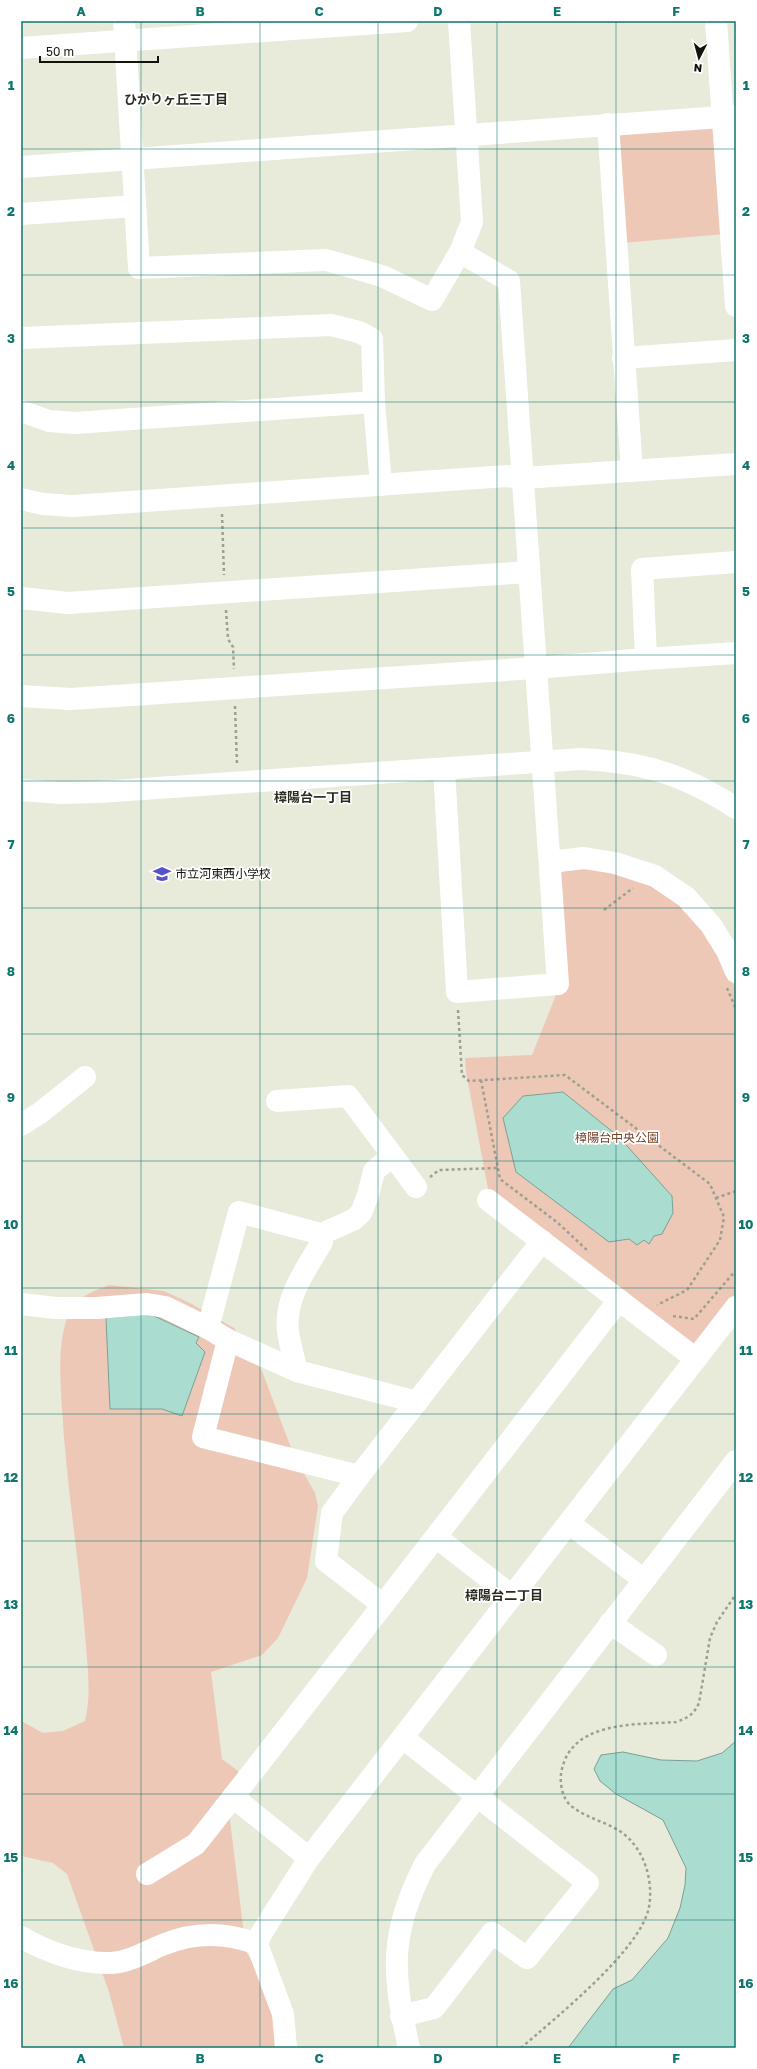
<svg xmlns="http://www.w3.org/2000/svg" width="757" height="2069" font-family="'Golos Text','Noto Sans JP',sans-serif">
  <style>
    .green { fill: #edc8b7 }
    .water { fill: #abdcd0; stroke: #7da096 }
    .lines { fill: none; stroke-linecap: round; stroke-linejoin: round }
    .path { stroke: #9d9f92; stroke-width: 2.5; stroke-dasharray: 3 3; stroke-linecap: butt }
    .minor { stroke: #fff; stroke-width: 22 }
    .grid { fill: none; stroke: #0f766e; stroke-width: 1; stroke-opacity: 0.55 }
    .labels { text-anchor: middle; stroke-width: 3.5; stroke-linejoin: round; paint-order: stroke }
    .poi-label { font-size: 12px; fill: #12130d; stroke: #fff; text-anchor: start }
    .park-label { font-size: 12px; fill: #79432a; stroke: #fff }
    .neighbourhood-label { font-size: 13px; font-weight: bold; fill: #2a2b1f; stroke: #fff }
    .neatline { fill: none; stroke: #0f766e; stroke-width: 1.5 }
    .grid-label { font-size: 13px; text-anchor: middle; font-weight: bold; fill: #0f766e }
  </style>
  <rect width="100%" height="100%" fill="#e8eada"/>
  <g class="green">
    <polygon points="711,125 716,130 724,234 622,243 619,132"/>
    <polygon points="587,867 628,874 678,900 723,957 736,990 736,1296 698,1346 690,1347 488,1189 466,1072 465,1058 532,1055 564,975 557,873 562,868"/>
    <path d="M109,1285L164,1291L190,1303L234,1328L262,1371L294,1456L315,1493L318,1506L307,1578L278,1638L262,1655L211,1672L222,1759L238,1771L240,1778L227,1796L246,1951L261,1979L273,2015L277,2048H124L109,1992L67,1874L53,1863L21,1856V1717L23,1722L43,1733L63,1731L85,1721C92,1693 87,1663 85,1634C79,1558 66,1483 62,1408C60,1378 57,1336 71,1309C78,1296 97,1290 109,1285Z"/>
  </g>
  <g class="water">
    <polygon points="563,1092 618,1136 672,1196 673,1213 662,1234 654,1236 649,1244 644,1240 637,1245 629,1239 609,1242 516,1172 503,1118 523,1096"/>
    <polygon points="150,1314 199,1337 196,1343 205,1352 182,1416 162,1409 110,1409 106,1318"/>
    <polygon points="736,1741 736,2048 568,2048 613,1989 632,1980 668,1938 680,1908 685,1885 686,1868 663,1820 616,1794 600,1781 594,1769 601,1755 623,1752 661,1760 697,1761 722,1753"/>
  </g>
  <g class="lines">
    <g class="path">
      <polyline points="222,514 224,575"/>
      <polyline points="226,610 228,639 233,647 234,669"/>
      <polyline points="235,706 237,765"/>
      <polyline points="604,910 633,888"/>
      <polyline points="727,988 736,1009"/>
      <polyline points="458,1010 462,1075 469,1081 565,1075 710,1184 724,1217 720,1240 687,1290 657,1305"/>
      <polyline points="481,1080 500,1179 558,1223 589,1252"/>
      <polyline points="430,1177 439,1170 497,1168"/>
      <polyline points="716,1198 736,1191"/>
      <polyline points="673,1316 694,1319 736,1270"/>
      <path d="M521,2048C555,2018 641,1950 649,1907C654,1879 643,1845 618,1830C603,1821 584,1817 570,1805C562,1797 560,1784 561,1774C569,1720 635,1725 676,1722C688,1718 694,1714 699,1703L710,1638L717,1622L736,1594"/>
    </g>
    <g class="minor">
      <polyline points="124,21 139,268 326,260 382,276 432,300 460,252 472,222 459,21"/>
      <polyline points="716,21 736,306"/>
      <polyline points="21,48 407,21"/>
      <polyline points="608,124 632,471"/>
      <polyline points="21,167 736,116"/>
      <polyline points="21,214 135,206"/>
      <polyline points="21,338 331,325 359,332 372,339 374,402 381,485"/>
      <polyline points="623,358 736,350"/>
      <polyline points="21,411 49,421 75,423 374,402"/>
      <polyline points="21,499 43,504 73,506 507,476 523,478 736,464"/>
      <polyline points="21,598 68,603 528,572"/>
      <polyline points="646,659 736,653"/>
      <polyline points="21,696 71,699 535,668 646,659 642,569 736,562"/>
      <polyline points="444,769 457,992 558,984 509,281 460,252"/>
      <path d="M21,790L61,793L99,792L581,759C643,762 683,774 736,808"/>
      <polyline points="550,862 584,858 615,863 655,876 686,897 711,925 727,951 736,972"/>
      <polyline points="277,1101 348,1096 416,1187"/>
      <polyline points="21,1125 40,1113 85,1077"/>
      <polyline points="488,1200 696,1359"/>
      <polyline points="321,1234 353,1220 361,1213 368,1195 374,1171 392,1156"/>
      <polyline points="21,1304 56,1308 97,1308 147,1304 165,1307 208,1328 228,1340 297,1371 417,1402"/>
      <path d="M208,1328L239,1212L321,1234L322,1242C305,1271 284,1298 288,1332C290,1345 294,1359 297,1371"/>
      <polyline points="228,1340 203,1437 359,1476"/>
      <polyline points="570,1524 644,1580"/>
      <polyline points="436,1537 512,1596"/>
      <polyline points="383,1605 619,1300"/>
      <polyline points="610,1623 656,1655"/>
      <polyline points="309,1858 233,1797 383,1605 326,1561 332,1513 359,1476 542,1241"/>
      <polyline points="147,1874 196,1844 233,1797"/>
      <path d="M21,1937C47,1952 80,1964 111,1963C129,1962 146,1952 162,1945C193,1932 226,1932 257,1944"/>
      <polyline points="401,2016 434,2008 492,1933 527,1958 588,1883 403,1738"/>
      <polyline points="286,2048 283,2014 257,1944 261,1934 309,1858 736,1307"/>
      <path d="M409,2048C392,1971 389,1936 425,1864L736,1461"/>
    </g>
  </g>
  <path class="grid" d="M141,21V2048M260,21V2048M378,21V2048M497,21V2048M616,21V2048M21,149H736M21,275H736M21,402H736M21,528H736M21,655H736M21,781H736M21,908H736M21,1034H736M21,1161H736M21,1288H736M21,1414H736M21,1541H736M21,1667H736M21,1794H736M21,1920H736"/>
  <defs>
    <g id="school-bare" transform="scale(1.38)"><path d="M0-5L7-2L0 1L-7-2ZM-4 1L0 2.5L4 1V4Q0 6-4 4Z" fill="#5652c9" stroke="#fff" stroke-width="2.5" paint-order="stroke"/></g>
  </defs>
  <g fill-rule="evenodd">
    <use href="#school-bare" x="162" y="874"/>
  </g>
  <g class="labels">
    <g class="poi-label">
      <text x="175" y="878">市立河東西小学校</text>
    </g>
    <g class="park-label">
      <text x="617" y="1142">樟陽台中央公園</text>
    </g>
    <g class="neighbourhood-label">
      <text x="176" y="104">ひかりヶ丘三丁目</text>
      <text x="313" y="802">樟陽台一丁目</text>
      <text x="504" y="1600">樟陽台二丁目</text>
    </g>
  </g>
  <rect width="757" height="2069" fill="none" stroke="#ffffff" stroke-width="44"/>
  <g transform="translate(699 58) rotate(186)" stroke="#ffffff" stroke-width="3" paint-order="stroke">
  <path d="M0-3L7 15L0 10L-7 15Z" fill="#12130d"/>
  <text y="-6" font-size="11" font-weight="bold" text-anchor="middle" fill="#12130d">N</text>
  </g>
  <path d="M40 56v6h118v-6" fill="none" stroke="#12130d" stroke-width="2"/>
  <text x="46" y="56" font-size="12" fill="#12130d" stroke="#ffffff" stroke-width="3" paint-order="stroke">50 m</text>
  <rect x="22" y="22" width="713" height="2025" class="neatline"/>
  <g class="grid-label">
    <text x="81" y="16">A</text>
    <text x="200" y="16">B</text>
    <text x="319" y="16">C</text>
    <text x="438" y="16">D</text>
    <text x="557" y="16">E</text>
    <text x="676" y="16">F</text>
    <text x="11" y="90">1</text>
    <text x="746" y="90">1</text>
    <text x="11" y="216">2</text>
    <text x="746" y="216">2</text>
    <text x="11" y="343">3</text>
    <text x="746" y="343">3</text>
    <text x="11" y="470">4</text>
    <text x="746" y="470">4</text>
    <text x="11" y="596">5</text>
    <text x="746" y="596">5</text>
    <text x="11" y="723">6</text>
    <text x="746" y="723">6</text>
    <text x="11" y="849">7</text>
    <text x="746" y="849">7</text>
    <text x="11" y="976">8</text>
    <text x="746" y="976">8</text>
    <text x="11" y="1102">9</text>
    <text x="746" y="1102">9</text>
    <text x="11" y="1229">10</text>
    <text x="746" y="1229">10</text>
    <text x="11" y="1355">11</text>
    <text x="746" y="1355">11</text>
    <text x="11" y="1482">12</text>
    <text x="746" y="1482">12</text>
    <text x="11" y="1609">13</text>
    <text x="746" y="1609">13</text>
    <text x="11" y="1735">14</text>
    <text x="746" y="1735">14</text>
    <text x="11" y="1862">15</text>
    <text x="746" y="1862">15</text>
    <text x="11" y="1988">16</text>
    <text x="746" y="1988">16</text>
    <text x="81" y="2063">A</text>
    <text x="200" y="2063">B</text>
    <text x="319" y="2063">C</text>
    <text x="438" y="2063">D</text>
    <text x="557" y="2063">E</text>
    <text x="676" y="2063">F</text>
  </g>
</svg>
